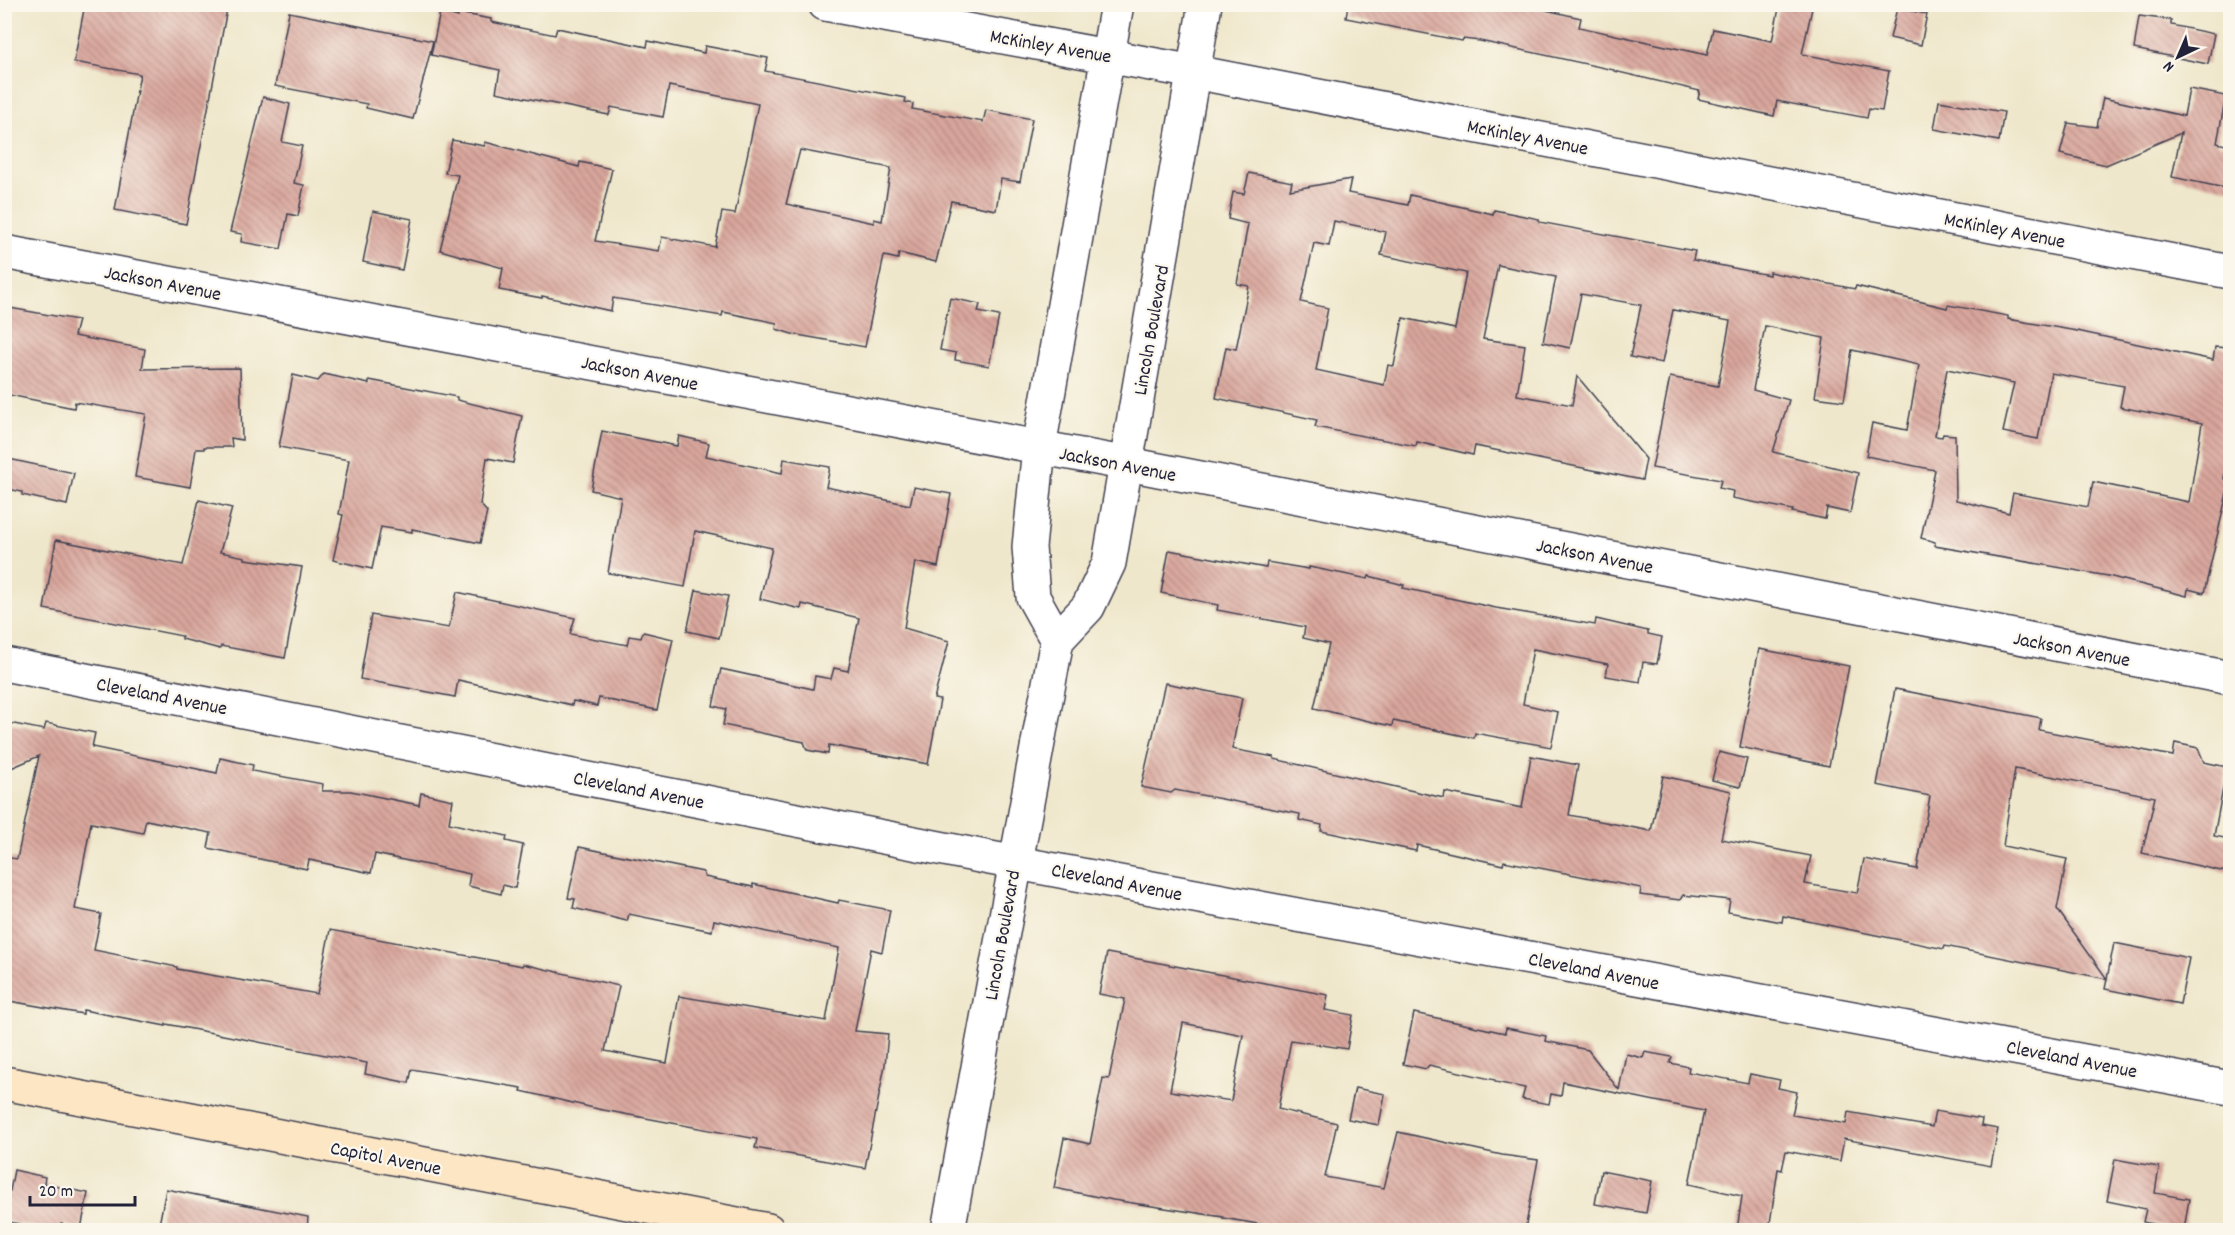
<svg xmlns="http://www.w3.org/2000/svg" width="2235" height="1235" font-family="Dekko,sans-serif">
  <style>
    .building { fill: url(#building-back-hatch); fill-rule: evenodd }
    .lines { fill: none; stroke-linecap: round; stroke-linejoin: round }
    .minor-casing { stroke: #414051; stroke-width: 36 }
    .secondary-casing { stroke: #414051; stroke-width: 36 }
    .minor { stroke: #fff; stroke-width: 33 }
    .secondary { stroke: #fce6c4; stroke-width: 33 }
    .labels { text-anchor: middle; stroke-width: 4.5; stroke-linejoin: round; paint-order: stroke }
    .street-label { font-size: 20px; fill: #22223b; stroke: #fbf7ec }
  </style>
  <defs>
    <pattern id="building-back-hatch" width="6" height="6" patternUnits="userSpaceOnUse" patternTransform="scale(1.5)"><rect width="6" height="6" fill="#d9a69c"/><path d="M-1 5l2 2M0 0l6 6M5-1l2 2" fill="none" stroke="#b08780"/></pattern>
  </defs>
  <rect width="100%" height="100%" fill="#fbf7ec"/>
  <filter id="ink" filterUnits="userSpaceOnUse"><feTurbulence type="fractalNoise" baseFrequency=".0167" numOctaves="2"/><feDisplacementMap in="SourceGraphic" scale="12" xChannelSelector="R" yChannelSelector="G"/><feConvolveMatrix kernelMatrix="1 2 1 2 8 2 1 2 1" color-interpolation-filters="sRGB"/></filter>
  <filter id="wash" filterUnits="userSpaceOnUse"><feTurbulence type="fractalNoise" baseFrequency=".008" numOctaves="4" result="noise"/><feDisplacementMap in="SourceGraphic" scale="24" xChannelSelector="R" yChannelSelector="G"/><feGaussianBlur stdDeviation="1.35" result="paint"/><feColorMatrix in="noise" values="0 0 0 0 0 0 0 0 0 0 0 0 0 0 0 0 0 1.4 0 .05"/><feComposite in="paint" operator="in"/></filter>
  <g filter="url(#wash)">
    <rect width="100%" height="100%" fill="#efe7cb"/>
    <g id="blocks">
      <g class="building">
        <polygon points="85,4 228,4 186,224 115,210 140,74 74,62"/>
        <polygon points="1348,4 1519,4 1581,18 1579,27 1707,55 1713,29 1772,41 1780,4 1813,4 1802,54 1889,71 1882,111 1869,109 1867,118 1777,101 1774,116 1698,99 1700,91 1614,71 1614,70 1480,41 1463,39 1462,41 1346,18"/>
        <polygon points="1897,8 1927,14 1921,45 1890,38"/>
        <polygon points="289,12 433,41 413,119 366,108 367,104 275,86"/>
        <path d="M440,12L458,17V13L491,19V22L555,35L557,28L647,47L648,41L704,53L705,46L768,58L765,71L906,98L905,102L913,104L912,109L983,122L986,110L1032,119L1020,182L1001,179L996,210L951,201L936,262L899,253L898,259L884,256L865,347L792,334L776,329L777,323L723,312L722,316L613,298L611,311L542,296V298L499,290L503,268L440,250L458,175L445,173L452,140L485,146V142L579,167L580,162L612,169L595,241L659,251L662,237L715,247L722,212L735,214L758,104L669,86L663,117L611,107L609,115L496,92L500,70L431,55ZM800,150L891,168L882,221L874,219V223L786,204Z"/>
        <polygon points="2139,16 2171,20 2171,25 2214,34 2208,64 2134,49"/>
        <polygon points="2189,89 2226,96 2217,143 2230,146 2230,189 2172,177 2181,133 2106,165 2060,154 2068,123 2097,127 2103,98 2184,116"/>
        <polygon points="263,97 290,104 282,142 302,146 294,183 304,185 298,216 288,214 281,249 241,242 242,234 230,232"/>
        <polygon points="1939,101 2004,112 1999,141 1934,129"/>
        <path d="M1249,173L1292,182L1290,190L1351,179L1348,193L1408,205L1410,195L1493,214L1494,210L1539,219V222L1695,251L1693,260L1769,275V272L1855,289L1856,286L1947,308L1948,305L2008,316V319L2077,331L2213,360L2215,347L2230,348V446L2224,479L2230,480L2204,593L2188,589L2187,596L2108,576L1935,546V542L1921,538L1935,470L1866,456L1872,423L1907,430L1919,365L1852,350L1844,401L1815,397L1824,338L1765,326L1753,390L1789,400L1773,452L1858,473L1850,513L1827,508L1825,519L1792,512L1793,510L1732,498L1733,491L1719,488L1721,480L1652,468L1670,377L1718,386L1730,321L1673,310L1662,363L1630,357L1641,305L1581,294L1570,348L1543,342L1556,277L1498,265L1483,339L1525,345L1517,395L1572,405L1577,376L1646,459L1642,480L1475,446L1473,455L1417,442L1416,446L1315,427L1317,420L1216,398L1226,347L1236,349L1249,286L1237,284L1248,224L1228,219L1233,192L1244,194ZM1334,221L1386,232L1381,255L1466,273L1455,329L1403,318L1394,366L1388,365L1384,385L1316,370L1328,308L1301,302L1314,243L1329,246ZM1947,369L2014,383L2003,432L2038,439L2051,373L2124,386L2120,407L2202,423L2189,502L2093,482L2088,507L2013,493L2009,513L1956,500L1955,435L1943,434L1942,437L1935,436Z"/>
        <polygon points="373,211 412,219 402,270 363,262"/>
        <polygon points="950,298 980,304 978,312 999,316 989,366 955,360 956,353 940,350"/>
        <polygon points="4,307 78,320 74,336 145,349 142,369 240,368 242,440 231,438 232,447 204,447 204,449 196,449 190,487 135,477 146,414 75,402 74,408 4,394"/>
        <polygon points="324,374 369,384 369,380 457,397 457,400 522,416 513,463 487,458 480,504 487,512 480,543 412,529 412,532 381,527 372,569 333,560 343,515 339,514 349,460 279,447 293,375 318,381"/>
        <polygon points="602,431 677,446 679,436 709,443 706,456 782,473 784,459 830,467 826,487 910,505 914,487 951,494 938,567 915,562 904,628 949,641 934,699 940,700 928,764 829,745 828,754 807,750 804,742 723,725 726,709 713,706 721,669 813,689 815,676 831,679 834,668 848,671 859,618 802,604 801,609 760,599 772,548 695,531 685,587 608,573 621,497 591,490"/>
        <polygon points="4,458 74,473 67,505 22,495 22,492 4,488"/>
        <polygon points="199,500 232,508 220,552 245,557 245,559 302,567 285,658 221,646 220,649 182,639 182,636 44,609 56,540 183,565"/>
        <polygon points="1169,550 1266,568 1267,562 1309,569 1309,567 1368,579 1369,576 1404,585 1403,588 1496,608 1595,625 1596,619 1648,631 1648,634 1662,637 1657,664 1643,662 1640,682 1606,676 1608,664 1533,649 1523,704 1558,712 1551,747 1475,733 1474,738 1393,721 1392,726 1377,723 1314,708 1329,644 1303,638 1305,627 1217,610 1218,605 1161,593"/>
        <polygon points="696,590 728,596 719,638 687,631"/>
        <polygon points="457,592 575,618 570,634 627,645 629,636 641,638 643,632 673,639 657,710 599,698 597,706 573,701 572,705 458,680 455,697 360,679 371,615 449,628"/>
        <polygon points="1759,649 1849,666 1829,766 1740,747"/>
        <polygon points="1165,683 1242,698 1232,749 1274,757 1274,759 1444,798 1445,792 1522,808 1531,756 1578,765 1569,815 1651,831 1663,776 1731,791 1721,839 1811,856 1805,884 1857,893 1864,859 1917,869 1930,796 1877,785 1895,689 2041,718 2039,730 2173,756 2175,743 2198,748 2204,762 2227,767 2214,836 2230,839 2230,873 2142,853 2155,797 2015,769 2003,846 2067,859 2057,909 2107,979 2114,943 2189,958 2180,1004 2105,989 2107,979 1945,946 1944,949 1783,916 1782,922 1728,912 1730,900 1683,895 1680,900 1640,895 1641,888 1504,861 1503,865 1417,845 1416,851 1321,831 1322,825 1299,820 1300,814 1175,790 1171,793 1141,787"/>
        <polygon points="4,722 44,730 46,723 95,733 92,747 217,773 220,758 253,765 252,771 323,784 322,791 351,791 419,805 421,793 453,800 449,823 507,836 506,841 523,845 515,888 503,885 501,894 468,886 470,874 375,854 371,873 309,860 307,869 208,848 211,833 146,820 143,833 91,823 75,909 101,914 94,950 177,967 177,969 317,994 330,930 522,966 523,964 619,986 605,1051 667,1063 679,996 826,1021 839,948 714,920 712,931 629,914 627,921 573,908 575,899 568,898 579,847 703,872 705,877 753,887 753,884 838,903 839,900 890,910 882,952 871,949 855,1031 888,1034 885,1065 865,1168 755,1148 757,1139 598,1109 521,1091 522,1088 412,1069 409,1083 365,1074 367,1063 166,1024 166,1026 83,1010 83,1014 4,1000 4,857 17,859 39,756 4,771"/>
        <polygon points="1719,752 1747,759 1740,787 1712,780"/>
        <path d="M1107,953L1328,995L1325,1010L1353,1015L1347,1049L1291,1040L1278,1109L1337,1123L1325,1177L1384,1188L1398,1132L1502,1155L1538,1160L1525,1230H1293L1223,1218V1217L1113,1200L1054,1188L1064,1138L1090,1144L1103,1078L1109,1079L1125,999L1099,994ZM1183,1023L1243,1035L1231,1101L1170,1091Z"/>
        <polygon points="1414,1013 1505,1033 1506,1028 1546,1036 1545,1041 1588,1050 1619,1090 1626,1054 1643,1058 1645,1052 1672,1057 1670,1063 1689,1067 1688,1072 1748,1083 1750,1074 1780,1080 1778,1088 1797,1092 1792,1115 1846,1124 1848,1112 1932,1127 1935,1111 1982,1119 1981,1126 1998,1129 1991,1166 1844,1139 1840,1161 1786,1151 1782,1170 1778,1169 1769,1230 1737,1230 1742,1196 1689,1184 1704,1111 1563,1082 1561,1096 1551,1094 1549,1104 1522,1099 1525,1088 1495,1082 1495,1080 1429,1065 1426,1069 1403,1064"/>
        <polygon points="1355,1088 1385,1094 1379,1125 1348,1119"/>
        <polygon points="2115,1159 2159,1167 2155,1193 2189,1199 2184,1230 2143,1222 2146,1209 2107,1201"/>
        <polygon points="14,1170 45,1177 44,1184 88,1193 81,1229 61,1224 60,1230 49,1230 4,1221 4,1190 10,1191"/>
        <polygon points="1601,1171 1652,1181 1646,1213 1595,1204"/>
        <polygon points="166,1189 308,1217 307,1230 158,1230"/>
      </g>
    </g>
  </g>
  <g filter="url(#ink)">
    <use href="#blocks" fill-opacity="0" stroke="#414051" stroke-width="1.5"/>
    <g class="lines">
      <g class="minor-casing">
        <g id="minor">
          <polyline points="825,4 1194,72 2230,272"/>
          <polyline points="4,252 1128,464 2230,678"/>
          <polyline points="1057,640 1033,597 1029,547 1039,447 1117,4"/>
          <polyline points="4,664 990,858 2230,1088"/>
          <polyline points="948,1230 1057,640 1088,607 1109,563 1205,4"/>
        </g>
      </g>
      <g class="secondary-casing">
        <polyline id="secondary" points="4,1083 768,1230"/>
      </g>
      <use href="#minor" class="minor"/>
      <use href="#secondary" class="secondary"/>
    </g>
  </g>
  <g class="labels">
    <g class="street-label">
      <text transform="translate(1051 45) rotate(10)" y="7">McKinley Avenue</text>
      <text transform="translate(1528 136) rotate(11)" y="7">McKinley Avenue</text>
      <text transform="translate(2005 229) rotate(11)" y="7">McKinley Avenue</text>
      <text transform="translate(163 282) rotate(11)" y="7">Jackson Avenue</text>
      <text transform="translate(1150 330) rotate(-80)" y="7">Lincoln Boulevard</text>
      <text transform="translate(640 372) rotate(11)" y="7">Jackson Avenue</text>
      <text transform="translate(1118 463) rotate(11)" y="7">Jackson Avenue</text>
      <text transform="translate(1595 555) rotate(11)" y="7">Jackson Avenue</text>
      <text transform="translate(2072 648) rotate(11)" y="7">Jackson Avenue</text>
      <text transform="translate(162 695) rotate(11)" y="7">Cleveland Avenue</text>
      <text transform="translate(639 789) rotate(11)" y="7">Cleveland Avenue</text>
      <text transform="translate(1117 881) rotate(11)" y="7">Cleveland Avenue</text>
      <text transform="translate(1001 935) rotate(-80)" y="7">Lincoln Boulevard</text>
      <text transform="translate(1594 970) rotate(11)" y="7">Cleveland Avenue</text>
      <text transform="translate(2072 1058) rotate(11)" y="7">Cleveland Avenue</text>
      <text transform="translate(386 1157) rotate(11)" y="7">Capitol Avenue</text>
    </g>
  </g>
  <rect width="2235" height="1235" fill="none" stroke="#fbf7ec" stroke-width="24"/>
  <g transform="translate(2178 57) rotate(224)" stroke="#fbf7ec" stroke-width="4.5" paint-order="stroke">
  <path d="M0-4.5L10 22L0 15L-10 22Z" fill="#22223b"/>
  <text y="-9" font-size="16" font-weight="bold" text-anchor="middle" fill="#22223b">N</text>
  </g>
  <path d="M30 1196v9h105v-9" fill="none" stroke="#22223b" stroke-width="3"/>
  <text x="39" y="1196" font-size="18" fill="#22223b" stroke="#fbf7ec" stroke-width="4.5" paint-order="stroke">20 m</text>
</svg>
